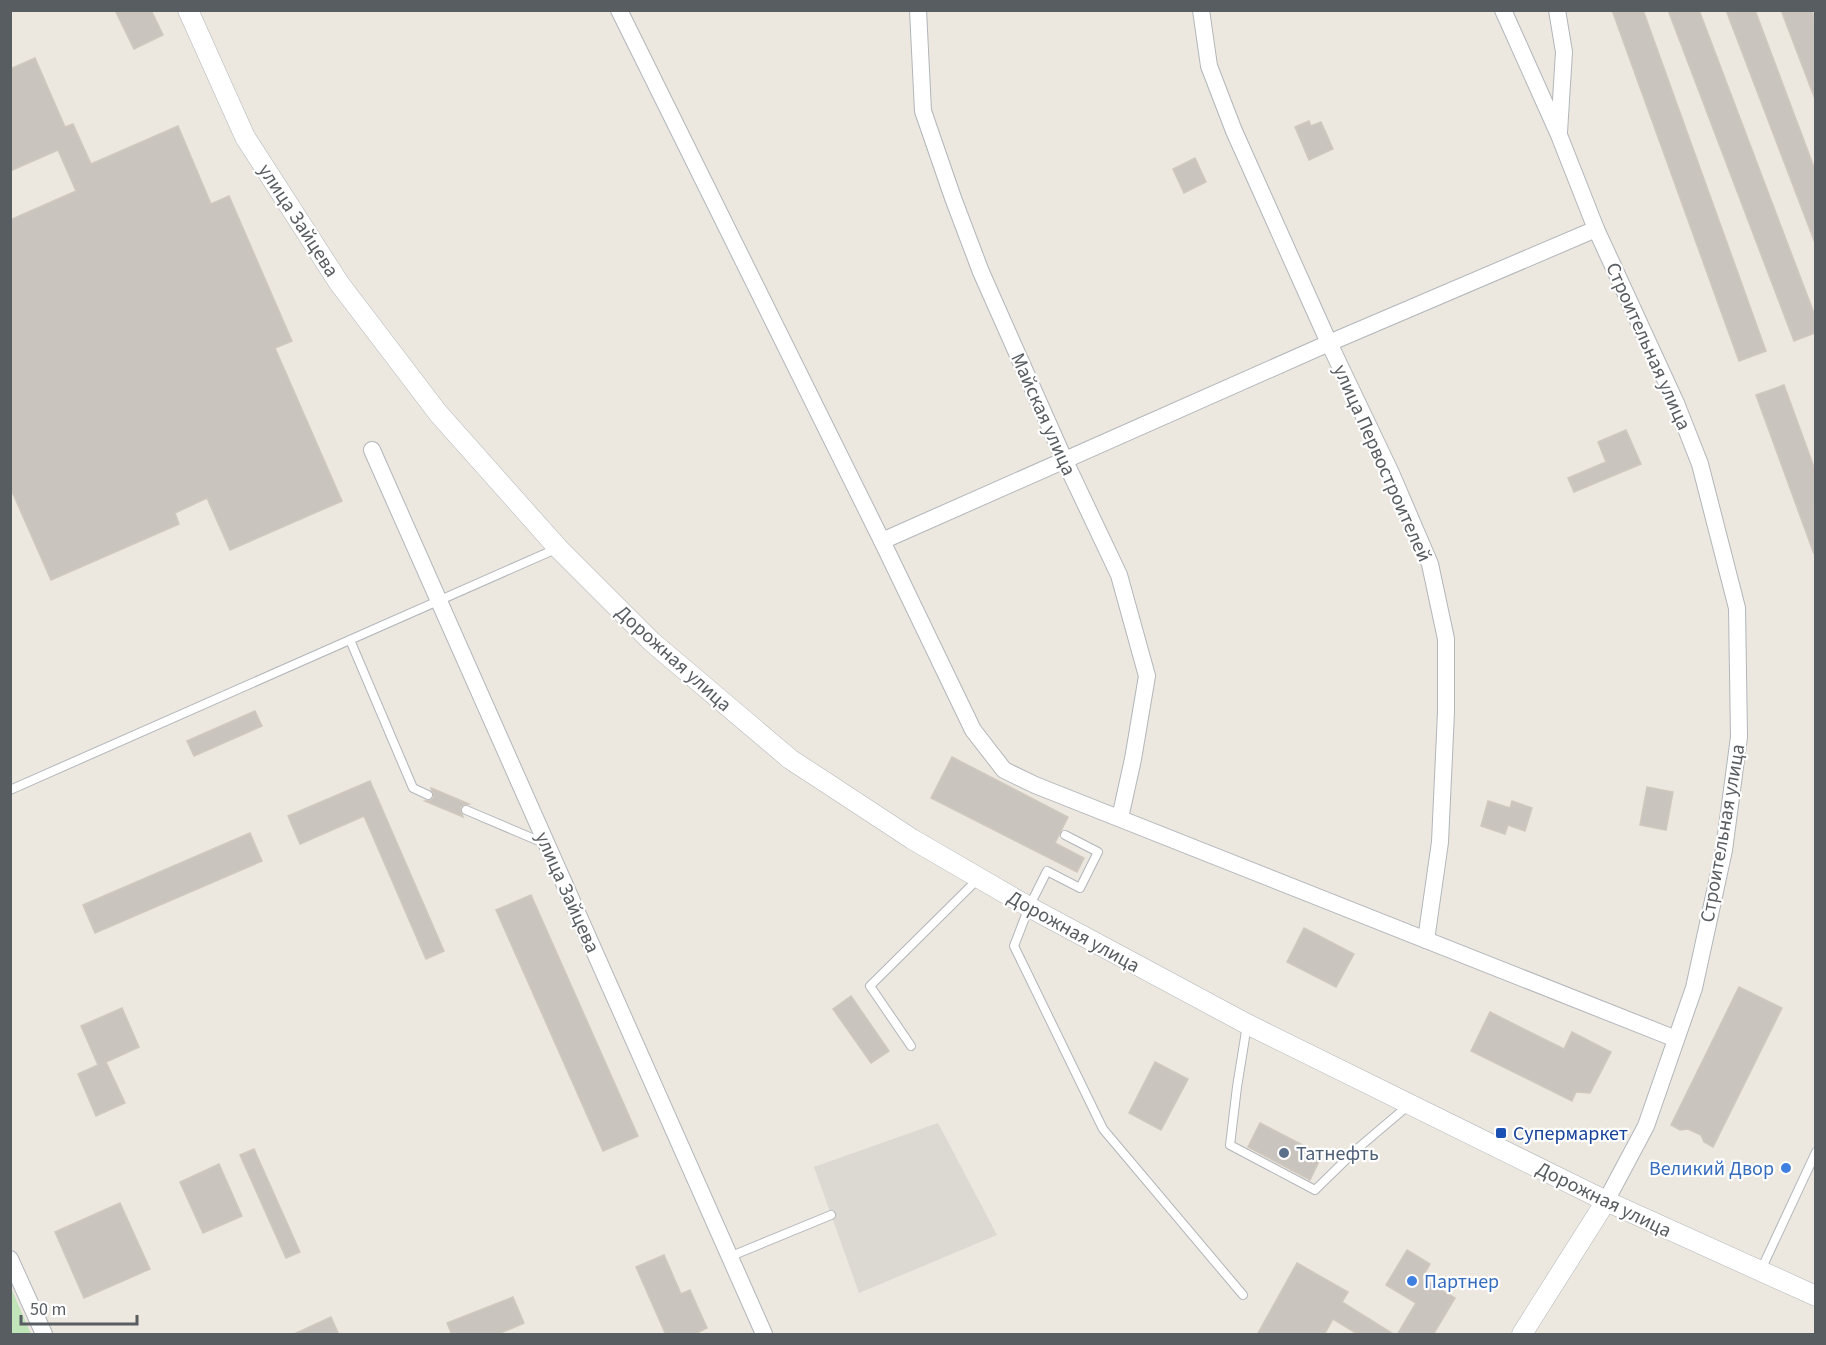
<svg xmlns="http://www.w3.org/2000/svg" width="1826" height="1345" font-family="'Source Sans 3',sans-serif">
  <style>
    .industrial { fill: #dcd9d3 }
    .green { fill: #bfe5b9 }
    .building { fill: #c9c4be; stroke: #d0c8bd; stroke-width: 1.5 }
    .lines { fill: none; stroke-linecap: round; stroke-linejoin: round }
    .service-casing { stroke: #b2b6bb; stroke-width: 10 }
    .minor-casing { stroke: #b2b6bb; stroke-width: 18 }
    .tertiary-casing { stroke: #b2b6bb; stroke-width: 21 }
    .service { stroke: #fff; stroke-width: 8 }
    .minor { stroke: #fff; stroke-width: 16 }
    .tertiary { stroke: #fff; stroke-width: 20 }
    .transit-dot { fill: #1a4fb4; stroke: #fff; stroke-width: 2 }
    .service-dot { fill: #5c6f8a; stroke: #fff; stroke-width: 2 }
    .shop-dot { fill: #3f7fe0; stroke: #fff; stroke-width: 2 }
    .labels { text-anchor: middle; stroke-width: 4.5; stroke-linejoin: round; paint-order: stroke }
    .street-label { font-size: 20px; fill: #585d61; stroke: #fff }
    .transit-label { font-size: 20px; fill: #164399; stroke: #fff; text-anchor: start }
    .service-label { font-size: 20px; fill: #4e5e75; stroke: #fff; text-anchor: start }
    .shop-label { font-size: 20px; fill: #366cbe; stroke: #fff; text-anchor: end }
  </style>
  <rect width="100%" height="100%" fill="#ece7df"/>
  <polygon class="industrial" points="938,1123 997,1235 859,1293 814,1167"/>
  <polygon class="green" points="10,1288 11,1288 31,1334 11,1334"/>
  <g class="building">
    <polygon points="115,10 151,10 163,35 134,49"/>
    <polygon points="1612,10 1643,10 1766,351 1739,361"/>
    <polygon points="1668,10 1699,10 1815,316 1815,333 1794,341"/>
    <polygon points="1726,10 1755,10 1815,170 1815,243"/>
    <polygon points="1781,10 1812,10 1815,20 1815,99"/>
    <polygon points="35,58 65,127 73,124 91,164 178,126 211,204 229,196 292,341 275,348 342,501 230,550 207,498 175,513 179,524 51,580 10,487 10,220 76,191 58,150 10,171 10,69"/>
    <polygon points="1309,121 1311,126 1321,122 1333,149 1309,160 1295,127"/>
    <polygon points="1195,158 1206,182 1184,193 1173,169"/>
    <polygon points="1784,385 1815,470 1814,554 1756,395"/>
    <polygon points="1626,430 1641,464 1574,492 1568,478 1606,462 1598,442"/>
    <polygon points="255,711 262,726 194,756 187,741"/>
    <polygon points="952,757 1068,817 1055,843 1084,858 1077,872 931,798"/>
    <polygon points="370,781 444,951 426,959 364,816 300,844 288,816"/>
    <polygon points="1647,787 1673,792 1666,830 1640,825"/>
    <polygon points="431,788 469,804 463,805 460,808 463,817 425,801 431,800 434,797"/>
    <polygon points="1488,801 1510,808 1512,801 1532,808 1525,831 1508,825 1505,834 1481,826"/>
    <polygon points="250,833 262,861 95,933 83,905"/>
    <polygon points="531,895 638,1136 603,1151 496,910"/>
    <polygon points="1304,928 1354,954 1336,987 1287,962"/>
    <polygon points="1739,987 1782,1008 1713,1147 1704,1142 1701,1135 1688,1129 1680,1130 1671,1125"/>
    <polygon points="851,996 889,1051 871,1063 833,1009"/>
    <polygon points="122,1008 139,1047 106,1062 125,1103 96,1116 78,1074 98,1065 81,1026"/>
    <polygon points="1490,1012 1564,1049 1572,1032 1611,1052 1590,1093 1576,1092 1572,1101 1471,1051"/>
    <polygon points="1155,1062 1188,1079 1161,1130 1129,1113"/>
    <polygon points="1260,1123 1322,1155 1310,1180 1248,1147"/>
    <polygon points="254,1149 300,1252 286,1258 240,1155"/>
    <polygon points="219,1164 242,1216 203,1233 180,1182"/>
    <polygon points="120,1203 150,1269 84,1298 55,1232"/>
    <polygon points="1407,1250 1430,1264 1422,1278 1455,1298 1433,1335 1397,1335 1416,1303 1386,1285"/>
    <polygon points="664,1255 681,1294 690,1290 707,1328 693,1335 666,1335 636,1267"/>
    <polygon points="1297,1263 1348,1292 1342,1302 1395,1335 1359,1335 1333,1319 1324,1335 1257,1335"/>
    <polygon points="513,1297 524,1323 496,1335 452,1335 447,1323"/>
    <polygon points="331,1317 339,1335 292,1335"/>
  </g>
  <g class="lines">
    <g class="service-casing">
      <g id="service">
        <polyline points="350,640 413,788 428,795"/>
        <polyline points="10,790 558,548"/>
        <polyline points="466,810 546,844"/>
        <polyline points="1065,835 1098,852 1080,888 1047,871 1029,907 1014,946 1103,1129 1243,1295"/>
        <polyline points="1247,1025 1237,1087 1230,1145 1315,1190 1357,1149 1410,1104"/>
        <polyline points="911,1046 870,986 979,878"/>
        <polyline points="729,1257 831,1215"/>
        <polyline points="1760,1272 1816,1152"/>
      </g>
    </g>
    <g class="minor-casing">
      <g id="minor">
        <polyline points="619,10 882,541 973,730 1004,770 1035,785 1676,1039"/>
        <polyline points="918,10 923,111 953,198 981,272 1064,459 1119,575 1147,676 1133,759 1120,818"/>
        <polyline points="1201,10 1209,66 1234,131 1329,343 1391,473 1430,564 1446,639 1446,712 1440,842 1426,940"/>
        <polyline points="1503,10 1559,135 1596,229 1676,403 1700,464 1737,608 1739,737 1724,850 1694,988 1646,1126 1606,1201"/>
        <polyline points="1557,10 1564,52 1559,132"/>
        <polyline points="372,450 764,1334"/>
        <polyline points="882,541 1329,343 1596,229"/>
        <polyline points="10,1259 44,1334"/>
      </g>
    </g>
    <g class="tertiary-casing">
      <g id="tertiary">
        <polyline points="188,10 245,137 339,283 438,413 558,548 652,642 790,759 912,839 1029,907 1247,1024 1606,1201 1816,1296"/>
        <polyline points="1522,1334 1606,1201"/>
      </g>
    </g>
    <use href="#service" class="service"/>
    <use href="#minor" class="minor"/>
    <use href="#tertiary" class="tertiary"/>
  </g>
  <rect class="transit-dot" x="1495" y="1127" width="12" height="12" rx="3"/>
  <circle class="service-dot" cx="1284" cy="1153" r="6"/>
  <g class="shop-dot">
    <circle cx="1786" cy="1168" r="6"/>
    <circle cx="1412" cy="1281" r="6"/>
  </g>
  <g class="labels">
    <g class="street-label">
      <text transform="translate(299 220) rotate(57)" y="7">улица Зайцева</text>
      <text transform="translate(1649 346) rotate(66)" y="7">Строительная улица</text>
      <text transform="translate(1044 414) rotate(66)" y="7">Майская улица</text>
      <text transform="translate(1383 463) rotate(66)" y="7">улица Первостроителей</text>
      <text transform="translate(674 658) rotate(42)" y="7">Дорожная улица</text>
      <text transform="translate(1722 833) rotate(-80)" y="7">Строительная улица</text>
      <text transform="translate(568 892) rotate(66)" y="7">улица Зайцева</text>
      <text transform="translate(1074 931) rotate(29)" y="7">Дорожная улица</text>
      <text transform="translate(1604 1199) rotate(26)" y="7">Дорожная улица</text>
    </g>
    <g class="transit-label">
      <text x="1513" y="1140">Супермаркет</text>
    </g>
    <g class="service-label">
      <text x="1296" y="1160">Татнефть</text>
    </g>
    <g class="shop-label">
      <text x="1774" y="1175">Великий Двор</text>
      <text x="1424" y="1288" text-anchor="start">Партнер</text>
    </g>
  </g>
  <rect width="1826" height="1345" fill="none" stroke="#585d61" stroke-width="24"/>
  <path d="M21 1315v9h116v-9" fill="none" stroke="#585d61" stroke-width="3"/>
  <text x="30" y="1315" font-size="18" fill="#585d61" stroke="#ffffff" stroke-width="4.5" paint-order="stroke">50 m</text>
</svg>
